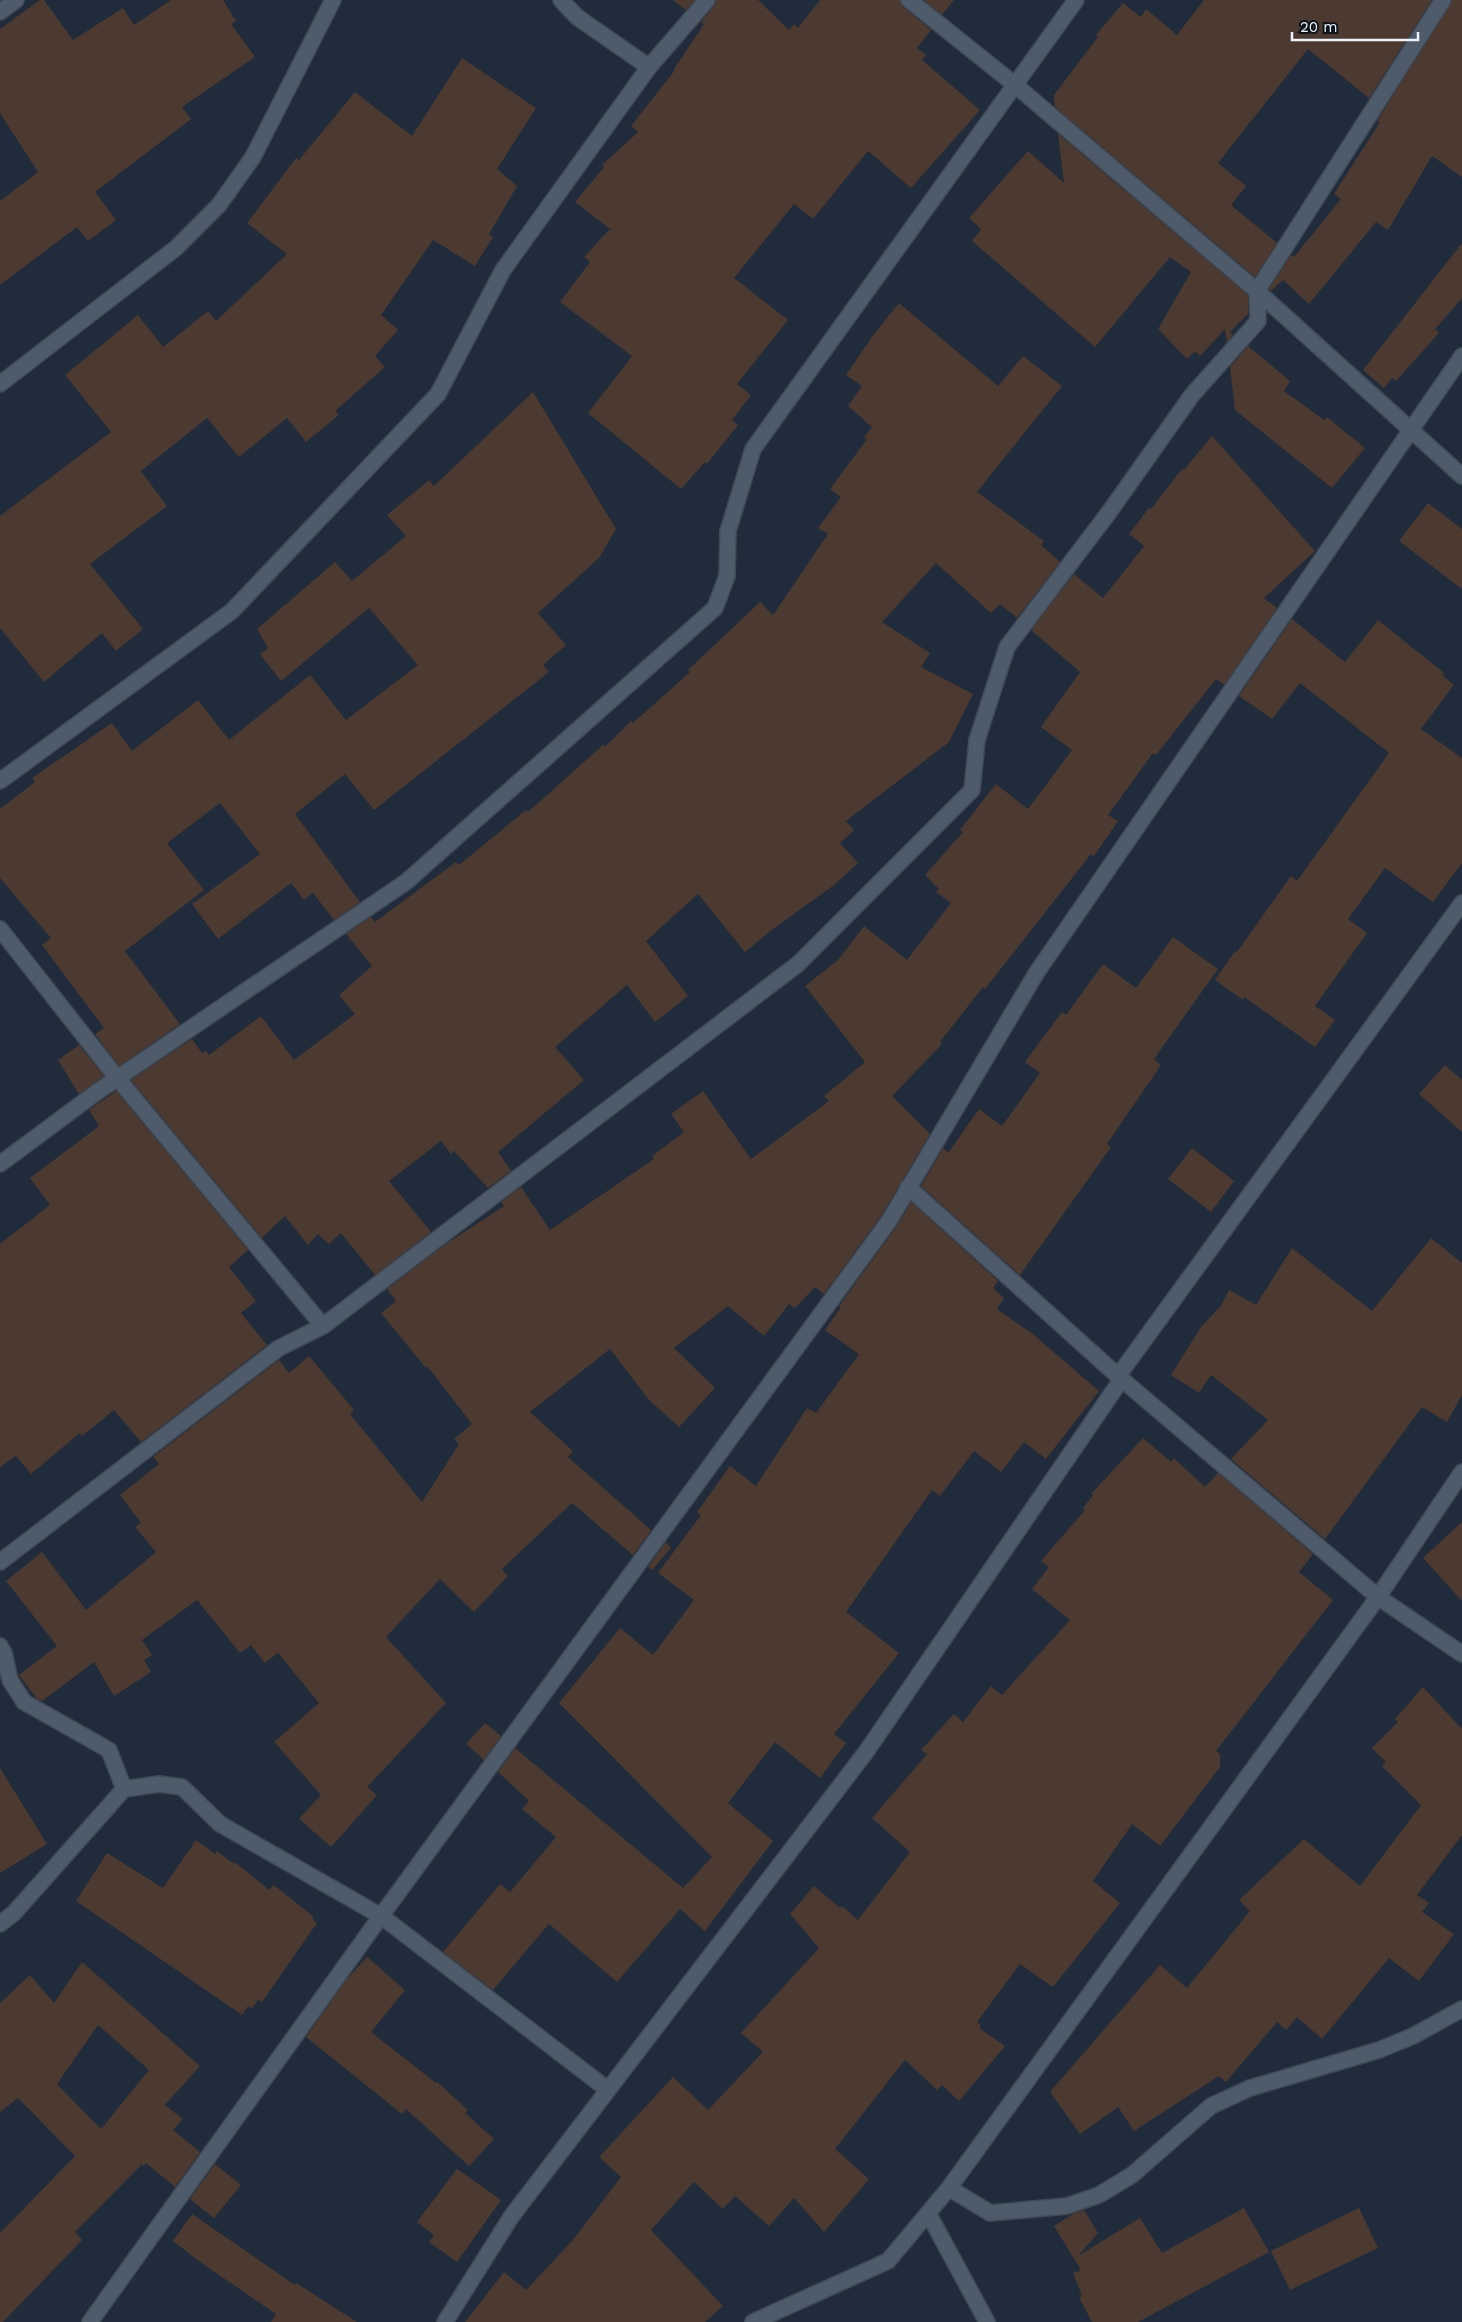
<svg xmlns="http://www.w3.org/2000/svg" width="1462" height="2322" font-family="'Work Sans',sans-serif">
  <style>
    .building { fill: #4c3930; fill-rule: evenodd }
    .lines { fill: none; stroke-linecap: round; stroke-linejoin: round }
    .minor-casing { stroke: #3f4a56; stroke-width: 18 }
    .minor { stroke: #4e5b6b; stroke-width: 15 }
  </style>
  <rect width="100%" height="100%" fill="#202c3b"/>
  <g class="building">
    <polygon points="40,0 44,0 73,40 123,8 134,25 171,0 223,0 236,21 231,24 255,57 182,107 191,119 95,192 116,220 88,241 77,227 0,285 0,201 38,172 0,113 0,29"/>
    <polygon points="673,0 695,0 686,10"/>
    <polygon points="716,0 758,0 789,30 794,24 798,28 820,0 900,0 903,7 931,30 917,48 926,55 922,60 980,110 911,188 868,151 813,219 794,204 734,278 788,320 737,384 751,395 732,420 738,425 707,464 705,462 681,489 588,413 632,356 560,302 590,262 584,257 610,229 575,202 604,167 602,165 638,132 631,126 675,70 674,69 704,24 701,22 714,6"/>
    <polygon points="924,0 954,0 942,15"/>
    <polygon points="1204,0 1432,0 1369,98 1308,49 1218,163 1246,186 1231,205 1277,243 1255,277 1055,107 1054,95 1098,37 1096,35 1123,3 1141,17 1146,9 1177,35"/>
    <polygon points="1452,0 1462,0 1462,177 1432,156 1388,230 1376,222 1309,304 1283,280 1271,291 1269,289 1291,255 1294,257 1341,199 1334,194 1380,122 1377,121"/>
    <polygon points="462,58 536,108 497,169 517,186 489,234 493,237 475,266 433,240 381,315 398,330 375,356 385,367 335,411 339,415 306,442 287,418 239,457 207,418 141,471 167,506 90,564 143,629 116,651 102,633 44,682 0,628 0,516 111,432 65,375 138,315 163,347 208,311 216,321 287,254 247,223 296,158 299,160 355,92 412,136"/>
    <polygon points="1058,134 1248,295 1248,314 1230,332 1233,335 1227,342 1225,329 1200,356 1195,351 1187,359 1158,329 1191,272 1170,257 1095,347 972,241 981,229 969,218 1028,151 1064,183"/>
    <polygon points="1462,243 1462,298 1435,329 1439,333 1396,381 1392,378 1384,388 1363,370"/>
    <polygon points="899,303 998,386 1023,356 1062,386 977,492 1044,541 1041,545 1060,562 1017,618 1000,604 991,613 936,563 882,622 930,653 921,667 973,694 949,742 846,821 854,830 840,843 858,863 834,885 773,929 745,952 698,894 646,941 688,996 655,1022 627,985 555,1047 584,1080 498,1152 511,1171 488,1188 454,1151 451,1154 441,1141 389,1181 431,1232 375,1275 341,1233 329,1244 318,1234 308,1245 285,1216 262,1238 131,1080 192,1039 202,1053 206,1051 209,1055 261,1016 294,1060 355,1014 339,995 372,966 346,934 371,917 375,922 456,862 459,865 526,810 528,812 604,744 605,747 631,721 633,723 690,672 688,670 760,602 773,615 828,534 818,528 841,497 830,489 867,439 864,437 872,427 848,406 862,386 846,375 874,334"/>
    <polygon points="1248,346 1290,381 1284,391 1324,420 1327,417 1365,448 1332,488 1235,410 1230,367"/>
    <polygon points="533,392 616,529 599,558 538,613 566,645 543,665 549,672 374,810 345,774 295,814 360,902 334,920 313,893 304,900 291,883 218,939 192,904 260,854 220,803 167,843 204,890 125,951 180,1024 119,1066 95,1034 104,1028 42,945 51,938 0,878 0,809 35,782 32,778 112,723 132,751 198,700 229,740 310,675 346,720 418,665 369,608 281,681 260,654 268,648 257,629 335,562 352,581 406,536 387,515 429,480 434,486"/>
    <polygon points="1212,436 1315,551 1264,598 1277,608 1224,685 1216,679 1156,755 1153,753 1108,815 1118,821 1094,856 1091,854 985,989 983,987 940,1042 942,1044 892,1096 930,1134 881,1216 824,1294 815,1287 795,1308 789,1304 764,1336 728,1306 674,1348 715,1388 679,1427 649,1400 610,1349 530,1412 573,1451 568,1457 651,1530 633,1555 572,1503 502,1569 508,1576 474,1612 440,1579 386,1637 446,1703 367,1787 377,1795 331,1847 299,1819 321,1795 274,1742 319,1703 278,1653 265,1663 251,1645 240,1653 197,1600 142,1640 152,1655 144,1660 151,1672 114,1696 94,1662 42,1701 37,1699 19,1675 57,1646 6,1581 42,1552 86,1610 156,1552 135,1527 141,1523 120,1495 159,1464 153,1457 279,1360 289,1373 309,1356 354,1410 350,1414 422,1502 459,1444 454,1439 472,1424 428,1367 426,1368 381,1313 396,1301 387,1289 443,1246 504,1206 501,1202 521,1187 550,1230 654,1159 652,1156 684,1132 671,1114 703,1091 751,1159 829,1101 824,1096 865,1062 805,986 838,960 864,926 907,960 951,903 936,892 939,889 925,875 963,832 960,830 996,784 1028,809 1072,750 1041,727 1080,672 1031,630 1074,574 1103,598 1144,546 1129,534 1149,508 1151,509 1182,469 1184,470"/>
    <polygon points="1428,503 1462,529 1462,589 1399,541"/>
    <polygon points="1292,619 1345,662 1378,620 1444,673 1442,675 1454,685 1421,729 1462,758 1462,863 1433,902 1385,868 1348,919 1367,933 1315,1006 1335,1020 1315,1047 1244,997 1243,1000 1215,980 1235,951 1237,952 1291,876 1297,881 1389,753 1300,683 1272,719 1239,696"/>
    <polygon points="1173,937 1218,969 1154,1059 1161,1065 1107,1144 1111,1147 1020,1275 921,1186 943,1148 948,1153 979,1109 1002,1126 1040,1073 1025,1062 1062,1012 1066,1015 1103,964 1136,988"/>
    <polygon points="79,1045 104,1076 79,1094 58,1060"/>
    <polygon points="1445,1065 1462,1080 1462,1132 1419,1094"/>
    <polygon points="116,1091 248,1250 229,1267 256,1301 241,1313 267,1345 141,1442 114,1410 82,1436 80,1433 31,1474 16,1456 0,1467 0,1244 50,1205 30,1178 99,1126 89,1110"/>
    <polygon points="1192,1148 1234,1181 1211,1212 1168,1179"/>
    <polygon points="911,1202 998,1281 993,1288 1004,1298 997,1309 1034,1335 1099,1391 1046,1459 1024,1442 1001,1472 974,1451 940,1496 932,1490 846,1612 899,1653 834,1734 846,1743 820,1778 775,1742 728,1803 773,1841 705,1931 680,1909 617,1982 549,1924 493,1990 443,1952 500,1884 510,1892 556,1837 522,1809 529,1801 498,1772 515,1748 683,1888 712,1857 559,1703 620,1628 653,1655 694,1600 658,1573 701,1515 697,1512 730,1466 756,1486 807,1408 816,1413 859,1354 825,1330 841,1307 839,1306 897,1226"/>
    <polygon points="1431,1238 1462,1263 1462,1395 1447,1422 1422,1407 1325,1539 1231,1459 1268,1420 1211,1375 1199,1393 1171,1375 1201,1327 1221,1306 1229,1290 1256,1305 1292,1248 1372,1311"/>
    <polygon points="1143,1438 1171,1462 1174,1458 1205,1487 1218,1473 1313,1554 1299,1572 1333,1600 1216,1751 1220,1754 1220,1767 1160,1846 1132,1824 1093,1881 1120,1903 1053,1987 1020,1964 977,2022 981,2025 979,2028 1005,2046 959,2101 942,2085 937,2090 905,2060 835,2149 869,2179 824,2232 794,2198 769,2226 735,2196 723,2209 694,2182 651,2230 723,2306 705,2322 465,2322 504,2272 526,2290 573,2240 621,2177 599,2157 673,2077 708,2110 763,2052 741,2033 819,1948 790,1914 814,1886 840,1908 842,1906 858,1920 910,1852 872,1818 927,1754 921,1750 954,1714 963,1722 991,1686 1002,1695 1070,1620 1032,1589 1049,1567 1041,1561 1085,1510 1083,1508 1093,1495 1091,1494"/>
    <polygon points="1462,1522 1462,1601 1423,1558"/>
    <polygon points="666,1542 671,1548 652,1570 648,1567"/>
    <polygon points="1423,1687 1462,1729 1462,1835 1417,1895 1429,1903 1422,1912 1454,1934 1419,1981 1389,1958 1322,2039 1297,2017 1286,2030 1277,2022 1226,2082 1219,2076 1134,2131 1118,2107 1080,2134 1050,2092 1160,1965 1187,1988 1250,1911 1239,1900 1304,1839 1360,1886 1421,1805 1382,1766 1386,1762 1372,1748 1398,1722 1395,1719"/>
    <polygon points="485,1723 501,1736 484,1760 466,1744"/>
    <polygon points="0,1768 47,1844 0,1873"/>
    <polygon points="196,1840 215,1854 217,1851 234,1864 235,1862 269,1890 274,1885 314,1917 312,1919 317,1923 262,2002 258,2000 252,2009 248,2006 242,2015 76,1901 107,1853 163,1888"/>
    <polygon points="367,1957 405,1990 371,2032 436,2083 437,2082 468,2110 465,2113 494,2139 469,2166 406,2109 402,2114 306,2037 347,1979"/>
    <path d="M82,1962L200,2066L165,2105L183,2119L173,2130L200,2152L175,2187L146,2163L144,2166L142,2164L75,2232L82,2240L3,2322H0V2233L75,2156L18,2098L0,2112V2003L30,1975L54,2003ZM98,2025L149,2070L101,2129L57,2084Z"/>
    <polygon points="215,2164 241,2185 214,2218 190,2199"/>
    <polygon points="457,2169 501,2200 457,2262 429,2242 434,2235 417,2222"/>
    <polygon points="1244,2208 1269,2252 1138,2322 1092,2322 1079,2297 1082,2296 1073,2273 1081,2270 1054,2226 1073,2214 1084,2210 1098,2233 1078,2256 1140,2218 1162,2253"/>
    <polygon points="1359,2208 1378,2248 1290,2290 1271,2251"/>
    <polygon points="192,2214 295,2285 296,2283 357,2322 271,2322 276,2314 200,2262 173,2241"/>
  </g>
  <g class="lines">
    <g class="minor-casing">
      <g id="minor">
        <polyline points="561,0 577,17 649,67"/>
        <polyline points="909,0 1014,84 1257,291 1462,476"/>
        <polyline points="0,12 16,0"/>
        <polyline points="0,384 176,248 219,205 253,157 333,0"/>
        <polyline points="0,781 232,611 438,394 503,270 649,67 707,0"/>
        <polyline points="0,929 118,1079 323,1326"/>
        <polyline points="0,1164 97,1092 406,882 715,608 727,576 728,531 753,449 1076,0"/>
        <polyline points="908,1187 1118,1376 1378,1597 1462,1654"/>
        <polyline points="0,1562 279,1348 323,1326 798,964 972,790 977,740 1007,647 1110,511 1192,395 1258,321 1257,291 1443,0"/>
        <polyline points="0,1646 4,1653 10,1680 24,1702 109,1750 124,1789 159,1784 182,1787 220,1824 381,1916 607,2089"/>
        <polyline points="0,1924 14,1913 124,1789"/>
        <polyline points="949,2188 990,2213 1067,2206 1099,2195 1132,2175 1211,2106 1250,2088 1379,2050 1413,2036 1462,2009"/>
        <polyline points="928,2213 987,2322"/>
        <polyline points="90,2322 381,1916 889,1221 1037,972 1462,356"/>
        <polyline points="445,2322 511,2217 866,1752 1119,1383 1118,1376 1462,903"/>
        <polyline points="753,2322 888,2261 949,2188 1378,1597 1462,1472"/>
      </g>
    </g>
    <use href="#minor" class="minor"/>
  </g>
  <path d="M1292 32v8h126v-8" fill="none" stroke="#ebf3fd" stroke-width="2.5"/>
  <text x="1300" y="32" font-size="15" fill="#ebf3fd" stroke="#0f141b" stroke-width="4" paint-order="stroke">20 m</text>
</svg>
